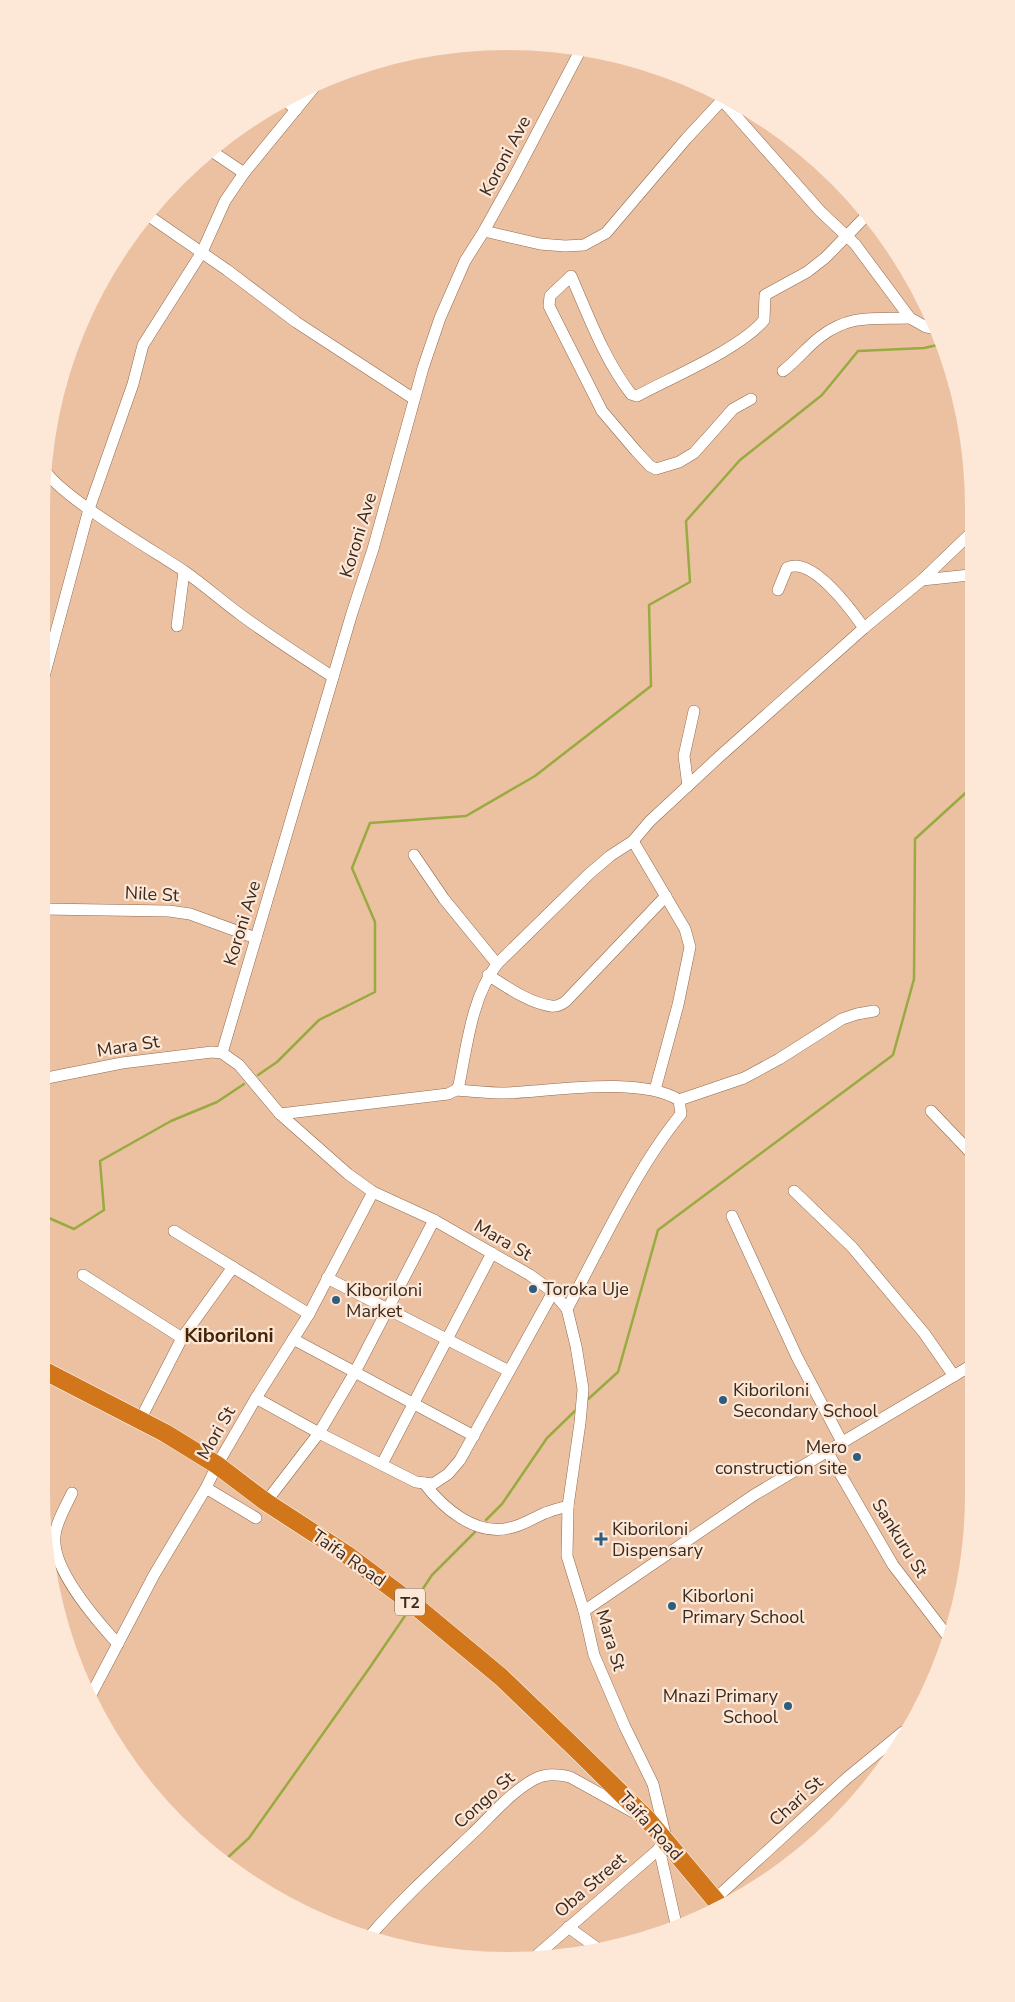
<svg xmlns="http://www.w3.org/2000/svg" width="1015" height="2002" font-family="'Nunito Sans',sans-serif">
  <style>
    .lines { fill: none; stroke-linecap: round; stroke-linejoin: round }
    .stream { stroke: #98aa40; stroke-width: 2.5 }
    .minor-casing { stroke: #906a4d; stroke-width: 12 }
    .highway-casing { stroke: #fff; stroke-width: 19 }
    .minor { stroke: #fff; stroke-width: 11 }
    .highway { stroke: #d1761a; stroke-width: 18 }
    .poi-dot { fill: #2e5e7d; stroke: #fde7d7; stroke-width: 2 }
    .labels { text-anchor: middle; stroke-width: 4.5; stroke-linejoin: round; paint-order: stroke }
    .shield { fill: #fde7d7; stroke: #746355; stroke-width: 1 }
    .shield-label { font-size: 16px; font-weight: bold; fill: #3a2a1d }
    .street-label { font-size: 18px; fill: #3a2a1d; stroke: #fde7d7 }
    .poi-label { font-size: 18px; fill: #3a2a1d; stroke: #fde7d7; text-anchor: start }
    .quarter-label { font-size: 20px; font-weight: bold; fill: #462507; stroke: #fde7d7 }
  </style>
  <rect width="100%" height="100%" fill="#ecc1a2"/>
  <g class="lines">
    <g class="stream">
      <polyline points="258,1075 277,1062 319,1020 375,992 375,922 352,868 370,823 466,816 535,776 651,686 649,605 690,582 686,521 740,460 822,395 858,351 924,348 942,344"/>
      <polyline points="42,1215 74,1229 104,1210 100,1161 171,1121 217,1102 244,1084"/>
      <polyline points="586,1401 618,1372 658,1230 893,1055 914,979 915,839 971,788"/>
      <polyline points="486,1520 502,1504 547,1438 576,1410"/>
      <polyline points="418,1596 432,1575 475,1532"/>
      <polyline points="225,1860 249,1838 368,1670 409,1610"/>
    </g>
    <g class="minor-casing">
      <g id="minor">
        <polyline points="284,99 296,110"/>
        <polyline points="722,100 820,211 855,244 910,318 926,327 939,330"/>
        <polyline points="210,150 244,173"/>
        <polyline points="146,214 227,270 296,322 414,399"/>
        <polyline points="484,231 540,244 565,246 584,245 606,233 686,139 725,97"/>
        <path d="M783,371C796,361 807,347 820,337C850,314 874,319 910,318"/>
        <path d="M751,399L733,409L694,453L679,462L656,469L650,466L636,451L602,411L549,306L550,296L571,276C589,317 604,359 631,394L637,396C670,378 742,348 764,320L765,295L807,272L825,258L868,214"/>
        <path d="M44,468C54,493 156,552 184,571C204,585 222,601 241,615C271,637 302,657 333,677"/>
        <polyline points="922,580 970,575"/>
        <path d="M778,590L787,568C812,555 852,611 864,628"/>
        <polyline points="177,626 184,572"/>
        <polyline points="42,684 89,509 133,384 143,345 202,252 225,201 244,173 316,85"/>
        <polyline points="688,786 684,756 694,711"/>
        <polyline points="633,841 685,929 690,947 678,1005 655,1090"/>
        <polyline points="414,855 444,899 497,964"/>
        <polyline points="42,909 169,911 190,914 256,938"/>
        <path d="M488,975C507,987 529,1003 551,1006C557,1007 561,1005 566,1001L666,896"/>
        <polyline points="222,1053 352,613 373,549 423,368 440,318 465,261 484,231 515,175 581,49"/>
        <polyline points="42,1079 122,1063 212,1052 222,1053 239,1065 280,1114 348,1174 373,1192 434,1220 530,1275 553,1292 567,1309 576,1346 583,1389 580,1423 568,1506 567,1556 584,1611 594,1655 625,1727 653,1784 667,1842 536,1956"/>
        <path d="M456,1090C472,1091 489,1093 506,1093C553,1091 639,1076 679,1100L681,1114C636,1169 601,1246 567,1309"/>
        <polyline points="679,1100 744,1078 779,1059 842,1019 857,1014 874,1011"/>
        <polyline points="931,1111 972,1154"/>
        <path d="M280,1114L448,1094L456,1090L459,1085C467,1045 472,997 497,964L589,874L610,856L633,841L650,821L720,756L864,628L922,580L970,534"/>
        <polyline points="794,1191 852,1247 924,1333 954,1376"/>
        <polyline points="732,1216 797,1357 842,1442"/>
        <polyline points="174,1231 309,1314"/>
        <polyline points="83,1275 182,1338"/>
        <polyline points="327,1278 509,1371"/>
        <polyline points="293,1339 474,1436"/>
        <polyline points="256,1398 319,1433 416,1482 433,1484 448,1474 460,1460 553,1292"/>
        <polyline points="140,1420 182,1338 233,1267"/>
        <polyline points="827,1451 893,1565 949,1638"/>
        <polyline points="382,1464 492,1253"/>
        <path d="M424,1483C443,1508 475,1536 509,1528C522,1526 533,1518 545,1513C553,1510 560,1508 568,1506"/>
        <polyline points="206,1488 256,1518"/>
        <path d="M72,1493C66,1506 56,1522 55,1536C51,1569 97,1621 118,1644"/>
        <polyline points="266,1502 319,1433 355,1372 434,1220"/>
        <polyline points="584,1611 754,1495 972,1365"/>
        <polyline points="92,1693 154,1575 206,1488 217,1465 256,1398 309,1314 373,1192"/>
        <polyline points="659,1848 676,1924"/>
        <polyline points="715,1899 847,1778 903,1732"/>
        <polyline points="568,1927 597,1948"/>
        <path d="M369,1937C401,1900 437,1867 472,1834C491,1816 510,1793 533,1780C545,1773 557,1774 570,1777L633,1812"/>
      </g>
    </g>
    <g class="highway-casing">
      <polyline id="highway" points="41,1369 165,1433 217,1465 266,1502 346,1554 418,1608 501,1677 576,1749 648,1820 721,1907"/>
    </g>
    <use href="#minor" class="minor"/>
    <use href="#highway" class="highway"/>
  </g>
  <g class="poi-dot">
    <circle cx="533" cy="1289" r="5"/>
    <circle cx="336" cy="1300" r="5"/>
    <circle cx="723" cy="1400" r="5"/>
    <circle cx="857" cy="1457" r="5"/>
    <path d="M598.5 1531.5h5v5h5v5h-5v5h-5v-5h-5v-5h5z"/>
    <circle cx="672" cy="1606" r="5"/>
    <circle cx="788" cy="1706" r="5"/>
  </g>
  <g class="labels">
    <rect class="shield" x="395" y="1588.5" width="30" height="27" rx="4"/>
    <g class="shield-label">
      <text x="410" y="1608">T2</text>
    </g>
    <g class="street-label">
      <text transform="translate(505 156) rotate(-62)" y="6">Koroni Ave</text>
      <text transform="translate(358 535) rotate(-73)" y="6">Koroni Ave</text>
      <text transform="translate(152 894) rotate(3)" y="6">Nile St</text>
      <text transform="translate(242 923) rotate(-73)" y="6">Koroni Ave</text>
      <text transform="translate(128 1046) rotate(-9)" y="6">Mara St</text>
      <text transform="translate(503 1240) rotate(30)" y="6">Mara St</text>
      <text transform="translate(216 1433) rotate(-60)" y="6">Mori St</text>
      <text transform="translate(900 1538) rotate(58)" y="6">Sankuru St</text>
      <text transform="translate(349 1558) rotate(35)" y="6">Taifa Road</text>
      <text transform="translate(611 1640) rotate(73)" y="6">Mara St</text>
      <text transform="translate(484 1800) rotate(-42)" y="6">Congo St</text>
      <text transform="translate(796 1801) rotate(-42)" y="6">Chari St</text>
      <text transform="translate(651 1826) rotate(48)" y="6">Taifa Road</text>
      <text transform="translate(590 1885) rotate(-41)" y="6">Oba Street</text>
    </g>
    <g class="poi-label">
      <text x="543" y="1295">Toroka Uje</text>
      <text x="346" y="1296">Kiboriloni<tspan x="346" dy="21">Market</tspan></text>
      <text x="733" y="1396">Kiboriloni<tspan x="733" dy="21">Secondary School</tspan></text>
      <text x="847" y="1453" text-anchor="end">Mero<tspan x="847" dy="21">construction site</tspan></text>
      <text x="612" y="1535">Kiboriloni<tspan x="612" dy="21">Dispensary</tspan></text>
      <text x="682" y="1602">Kiborloni<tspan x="682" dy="21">Primary School</tspan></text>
      <text x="778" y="1702" text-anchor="end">Mnazi Primary<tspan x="778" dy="21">School</tspan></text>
    </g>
    <g class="quarter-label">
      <text x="229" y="1342">Kiboriloni</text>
    </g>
  </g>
  <path d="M0 0H1015V2002H0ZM507 50H508A457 457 0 0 1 965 507V1495A457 457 0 0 1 508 1952H507A457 457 0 0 1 50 1495V507A457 457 0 0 1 507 50Z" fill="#fde7d7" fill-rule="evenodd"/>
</svg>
